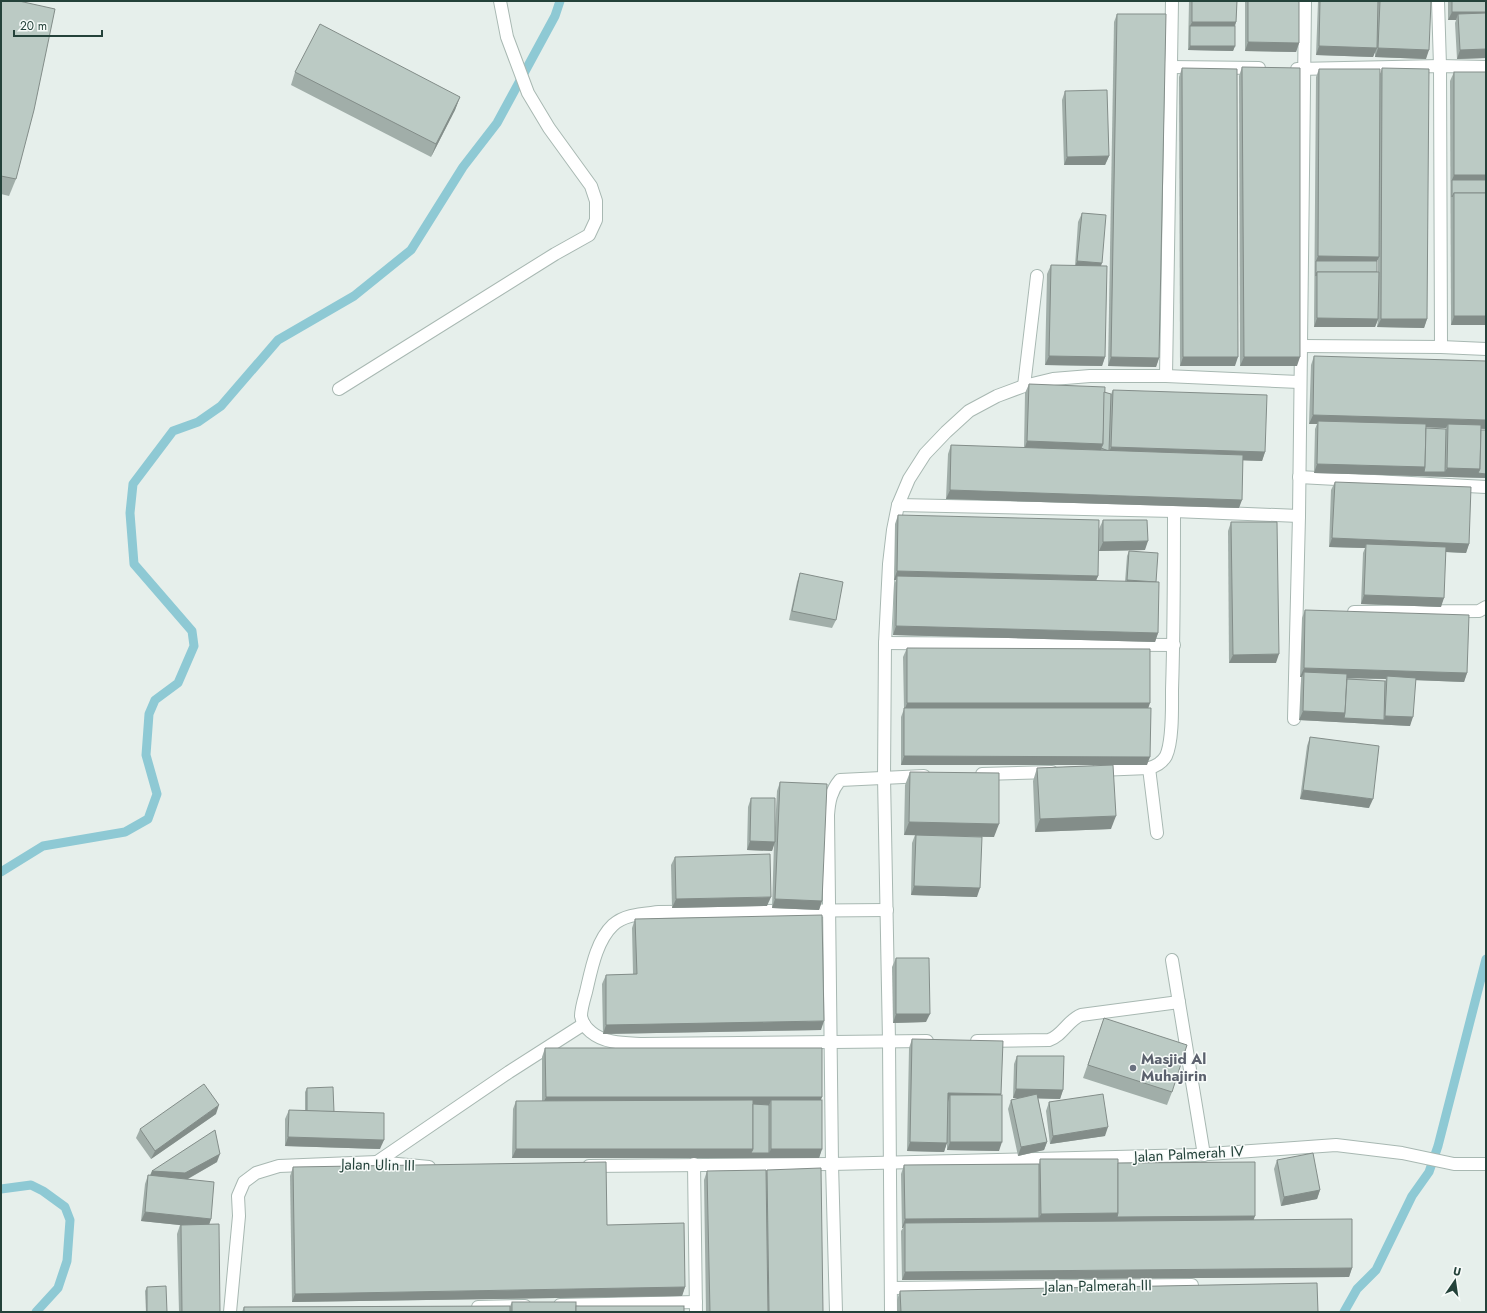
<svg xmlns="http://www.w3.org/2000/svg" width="1487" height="1313" font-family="Jost,sans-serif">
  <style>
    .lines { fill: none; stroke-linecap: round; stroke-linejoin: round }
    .stream { stroke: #8ec9d4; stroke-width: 9 }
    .lane-casing { stroke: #a8b8b2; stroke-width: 14 }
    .street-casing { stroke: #a8b8b2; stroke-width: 14 }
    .lane { stroke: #fff; stroke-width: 12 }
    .street { stroke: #fff; stroke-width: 12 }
    .wall { fill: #a1aea9; fill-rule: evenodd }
    .shaded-wall { fill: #838d89 }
    .building { fill: #bbcac4; stroke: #838d89 }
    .worship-dot { fill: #6b7280; stroke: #f7fbf9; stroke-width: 1.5 }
    .labels { text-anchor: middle; stroke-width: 3; stroke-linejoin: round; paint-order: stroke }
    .worship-label { font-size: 15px; font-weight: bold; fill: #5b616d; stroke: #f7fbf9; text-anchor: start }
    .street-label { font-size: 15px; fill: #24423a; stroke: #f7fbf9 }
  </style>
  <rect width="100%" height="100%" fill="#e6efeb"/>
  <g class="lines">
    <g class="stream">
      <polyline points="1,872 43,846 125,832 148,819 157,794 146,755 149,714 155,700 178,683 194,646 192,631 134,564 130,513 133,484 173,431 198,422 221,406 278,340 354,296 411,250 463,167 497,123 555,16 560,1"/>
      <polyline points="1,1189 31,1185 43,1191 65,1207 70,1220 67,1261 58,1288 36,1312"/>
      <polyline points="1344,1312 1357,1289 1376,1270 1412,1196 1429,1172 1438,1146 1486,959"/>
    </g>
    <g class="lane-casing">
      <polyline id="lane" points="339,389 555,254 589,235 596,220 596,201 591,186 549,128 528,93 507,37 500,1"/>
    </g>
    <g class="street-casing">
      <g id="street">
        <polyline points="1438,1 1440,66 1441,347"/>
        <polyline points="1171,67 1259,68"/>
        <polyline points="1297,69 1440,66 1486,67"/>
        <polyline points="1301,346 1441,347 1486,349"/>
        <polyline points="1166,376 1172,1"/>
        <polyline points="1024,386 1037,276"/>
        <polyline points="1299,477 1486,487"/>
        <polyline points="898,505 1174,511 1299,516"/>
        <polyline points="1354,612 1479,611 1486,607"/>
        <polyline points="885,643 1174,645"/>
        <polyline points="1294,719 1299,516 1305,1"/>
        <polyline points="1149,768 1157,833"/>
        <path d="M1098,770L1149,768C1157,766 1162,763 1166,756C1173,741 1172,707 1172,690C1174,630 1174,570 1174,511"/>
        <polyline points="982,774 1052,772"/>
        <path d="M887,910L659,912C643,914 625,914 613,925C596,941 591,971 586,992C584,999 581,1009 581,1016C582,1022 586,1028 591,1032C605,1044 626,1043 643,1044L927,1041"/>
        <polyline points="1172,960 1204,1155"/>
        <path d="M977,1041L1049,1040C1062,1036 1068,1020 1081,1015L1179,1002"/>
        <polyline points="377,1162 509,1072 584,1024"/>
        <polyline points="694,1164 696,1312"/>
        <polyline points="589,1166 832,1164 1195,1155 1336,1145 1402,1153 1454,1164 1486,1164"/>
        <polyline points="891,1288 1192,1285"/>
        <polyline points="560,1305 696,1302"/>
        <polyline points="478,1307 525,1306"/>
        <polyline points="230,1312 239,1216 238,1196 244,1182 256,1173 279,1166 377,1162 429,1167"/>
        <path d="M836,1312L832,1164L828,815C829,801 831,791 840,780L924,776"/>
        <polyline points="891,1312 889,1041 884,777 885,643 889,564 893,530 898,505 909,479 925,454 946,432 969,411 997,396 1024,386 1053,379 1090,376 1166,376 1299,382"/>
      </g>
    </g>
    <use href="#lane" class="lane"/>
    <use href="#street" class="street"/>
  </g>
  <g class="wall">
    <polygon points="1,1 16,179 9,196 1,194"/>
    <polygon points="1189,1 1237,1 1236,22 1235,26 1235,46 1233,51 1188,50"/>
    <polygon points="1245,1 1299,1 1299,43 1296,52 1245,51"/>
    <polygon points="1318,1 1431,1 1426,59 1375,57 1375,51 1373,57 1316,55"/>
    <polygon points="1448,1 1486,1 1486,58 1457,59 1455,23 1456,20 1448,20"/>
    <polygon points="1117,14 1159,358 1156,367 1108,366 1114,22"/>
    <polygon points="1242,67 1297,366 1240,366 1239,76"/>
    <polygon points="1182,68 1235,366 1180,366 1179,77"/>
    <path d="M1382,68L1427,319L1424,328L1377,327L1378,320L1375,327H1314L1316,77L1319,69L1380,74ZM1378,259V272H1377V261Z"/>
    <polygon points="295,72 460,97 455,110 431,157 291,85"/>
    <polygon points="1454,72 1486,325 1451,325 1450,81"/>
    <polygon points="1065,91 1109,156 1105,165 1064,165 1062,100"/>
    <polygon points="1082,213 1101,266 1105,357 1102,366 1045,365 1047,274 1051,265 1075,266 1078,222"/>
    <path d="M1314,356L1481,429L1486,478L1314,473L1315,429L1317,424H1309L1311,365ZM1426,427L1446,428V429L1426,428Z"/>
    <polygon points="1029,384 1104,392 1111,394 1113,390 1265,452 1262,461 1243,460 1239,508 946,499 948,454 951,445 1024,448 1025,393"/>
    <polygon points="1335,482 1469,544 1466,553 1446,552 1441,607 1361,604 1363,553 1365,548 1329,547 1331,490"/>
    <polygon points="898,515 1098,576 1096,581 1125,582 1127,556 1129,551 1156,582 1158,633 1155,642 893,635 894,585 896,580 894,580 895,524"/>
    <polygon points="1103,520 1145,550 1099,551 1099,529"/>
    <polygon points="1231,522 1276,663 1229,663 1228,531"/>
    <polygon points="800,573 836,620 832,628 789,620 797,582"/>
    <path d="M1305,610L1467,673L1464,682L1415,680L1410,726L1299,720L1301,681L1302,677H1300L1302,618ZM1347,678L1386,679L1385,681Z"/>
    <polygon points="907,648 1148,708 1147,765 1113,765 1111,829 1035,832 1033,781 1037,768 1113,765 901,765 901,717 904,709 903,657"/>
    <polygon points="1310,737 1369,808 1300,799 1307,746"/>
    <polygon points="910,772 994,837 947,836 977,897 911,895 912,843 915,835 904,835 905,785"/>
    <polygon points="780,782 822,901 819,910 772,908 774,843 772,851 747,850 748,807 751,798 775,828 777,791"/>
    <polygon points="675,857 767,906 672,908 671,865"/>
    <polygon points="635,919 821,1030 603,1034 602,984 606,975 633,974 632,928"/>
    <polygon points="896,958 926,1022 893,1023 892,967"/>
    <polygon points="1104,1018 1172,1092 1167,1105 1083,1078"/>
    <polygon points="912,1039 1001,1094 999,1151 947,1150 947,1142 944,1152 907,1151 909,1048"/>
    <polygon points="545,1048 821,1100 822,1149 819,1158 512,1158 513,1109 516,1101 542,1101 542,1057"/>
    <polygon points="1017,1056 1063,1090 1060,1099 1038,1098 1047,1142 1044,1150 1018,1156 1008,1109 1011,1100 1019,1098 1013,1098 1014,1064"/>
    <polygon points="307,1088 334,1112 380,1149 285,1146 285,1119 289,1110 305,1111 305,1092"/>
    <polygon points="1049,1102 1105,1136 1050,1144 1046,1111"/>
    <polygon points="216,1114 151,1159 136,1138 140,1129"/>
    <polygon points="1040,1159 1118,1163 1254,1220 1352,1268 1349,1277 902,1280 901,1231 903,1228 902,1228 901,1174 904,1165 1039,1164"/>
    <polygon points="1277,1160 1320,1190 1317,1199 1281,1206 1274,1169"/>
    <polygon points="217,1162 188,1179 211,1219 209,1224 220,1312 179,1312 177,1234 180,1225 141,1221 145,1184 148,1175 150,1175 152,1171"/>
    <polygon points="293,1167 685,1287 682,1296 292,1302 290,1176"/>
    <polygon points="767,1170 823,1312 706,1312 704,1180 707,1171 766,1173"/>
    <polygon points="147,1287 167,1312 146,1312 145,1291"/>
    <polygon points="900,1291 1318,1312 897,1312 897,1300"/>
    <polygon points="512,1302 684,1312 242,1312 244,1307 510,1306"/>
  </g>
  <g class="shaded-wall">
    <polygon points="1452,12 1486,12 1486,21 1458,14 1456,20 1448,20"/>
    <polygon points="1192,22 1236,22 1233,31 1190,26"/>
    <polygon points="1248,42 1299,43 1296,52 1245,51"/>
    <polygon points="1190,46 1235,46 1233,51 1188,50"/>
    <polygon points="1319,46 1377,48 1373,57 1316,55"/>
    <polygon points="1378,48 1429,50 1426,59 1375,57"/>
    <polygon points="1486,49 1486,58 1457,59 1460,50"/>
    <polygon points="460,97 455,110 431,157 436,144"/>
    <polygon points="1109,156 1105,165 1064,165 1067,157"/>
    <polygon points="1454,175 1486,175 1486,184 1452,180"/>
    <polygon points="1318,256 1379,257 1375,266 1316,261"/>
    <polygon points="1077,261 1102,263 1099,272 1074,270"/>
    <polygon points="1454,316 1486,316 1486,325 1451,325"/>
    <polygon points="1317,318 1378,319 1375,327 1314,327"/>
    <polygon points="1381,319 1427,319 1424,328 1377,327"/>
    <polygon points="1049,356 1105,357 1102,366 1045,365"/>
    <polygon points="1111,357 1159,358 1156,367 1108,366"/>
    <polygon points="1183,357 1238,357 1235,366 1180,366"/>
    <polygon points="1244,357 1300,357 1297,366 1240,366"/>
    <polygon points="1313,415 1486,420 1486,429 1448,428 1448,424 1446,428 1318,424 1318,421 1317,424 1309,424"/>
    <polygon points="1027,441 1103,444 1100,453 1024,450"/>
    <polygon points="1111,447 1265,452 1262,461 1108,456"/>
    <polygon points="1317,464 1425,467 1445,472 1447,468 1480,469 1486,474 1486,478 1314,473"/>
    <polygon points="950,490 1242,500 1239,508 946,499"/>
    <polygon points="1332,538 1469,544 1466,553 1366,548 1366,544 1365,548 1329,547"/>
    <polygon points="1148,541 1145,550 1099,551 1103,542"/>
    <polygon points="897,571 1098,576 1094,585 897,576 896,580 894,580"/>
    <polygon points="1127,580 1156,582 1155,586 1125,585"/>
    <polygon points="1364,595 1444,598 1441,607 1361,604"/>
    <polygon points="896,626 1158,633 1155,642 893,635"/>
    <polygon points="1279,654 1276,663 1229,663 1233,655"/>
    <polygon points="1304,668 1467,673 1464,682 1387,679 1387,676 1386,679 1304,677 1304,672 1302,677 1300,677"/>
    <polygon points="907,703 1150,703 1147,712 904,712"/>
    <polygon points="1303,711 1345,713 1384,720 1385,716 1413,717 1410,726 1299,720"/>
    <polygon points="904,756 1150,757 1147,765 901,765"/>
    <polygon points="1303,790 1373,799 1369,808 1300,799"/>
    <polygon points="1116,816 1111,829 1035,832 1040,819"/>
    <polygon points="909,822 999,824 994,837 904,835"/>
    <polygon points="750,841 775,842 772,851 747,850"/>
    <polygon points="914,886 980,888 977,897 911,895"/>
    <polygon points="771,897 767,906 672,908 676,899"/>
    <polygon points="775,899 822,901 819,910 772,908"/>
    <polygon points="896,1014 930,1014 926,1022 893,1023"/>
    <polygon points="824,1021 821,1030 603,1034 606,1025"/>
    <polygon points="1016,1089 1063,1090 1060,1099 1013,1098"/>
    <polygon points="948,1093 1001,1094 998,1103 950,1095 948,1102"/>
    <polygon points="546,1097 822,1097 819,1106 771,1100 769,1106 542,1106"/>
    <polygon points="219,1105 216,1114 151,1159 155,1151"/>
    <polygon points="1108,1127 1105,1136 1050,1144 1053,1136"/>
    <polygon points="288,1137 384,1140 380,1149 285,1146"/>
    <polygon points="910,1142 947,1143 944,1152 907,1151"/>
    <polygon points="950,1142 1002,1142 999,1151 947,1150"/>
    <polygon points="1047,1142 1044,1150 1018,1156 1021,1147"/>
    <polygon points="516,1149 753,1149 769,1153 771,1149 822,1149 819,1158 512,1158"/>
    <polygon points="220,1154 217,1162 182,1182 149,1180 152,1171"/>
    <polygon points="1320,1190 1317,1199 1281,1206 1284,1197"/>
    <polygon points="145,1212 211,1219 208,1228 141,1221"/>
    <polygon points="1118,1213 1255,1216 1252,1225 905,1223 903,1228 902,1228 905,1219 1039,1218 1041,1214"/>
    <polygon points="1352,1268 1349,1277 902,1280 905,1272"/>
    <polygon points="685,1287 682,1296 292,1302 295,1294"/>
  </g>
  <g class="building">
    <polygon points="1,1 19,1 55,9 34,110 16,179 1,176"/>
    <polygon points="1192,1 1237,1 1236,22 1192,22"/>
    <polygon points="1248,1 1299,1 1299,43 1248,42"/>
    <polygon points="1320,1 1378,1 1377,48 1319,46"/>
    <polygon points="1380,1 1431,1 1429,50 1378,48"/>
    <rect x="1452" y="1" width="34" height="11"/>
    <polygon points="1486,13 1486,49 1460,50 1458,14"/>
    <polygon points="1117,14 1166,14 1159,358 1111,357"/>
    <polygon points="320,24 460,97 436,144 295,72"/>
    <rect x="1190" y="26" width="45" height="20"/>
    <polygon points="1242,67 1300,68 1300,357 1244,357"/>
    <polygon points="1182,68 1237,69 1238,357 1183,357"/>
    <polygon points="1382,68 1429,69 1427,319 1381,319"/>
    <polygon points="1319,69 1380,69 1379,257 1318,256"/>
    <rect x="1454" y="72" width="32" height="103"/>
    <polygon points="1107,90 1109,156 1067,157 1065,91"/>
    <polygon points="1452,180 1486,180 1486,193 1454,193 1452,197"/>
    <rect x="1454" y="193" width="32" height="123"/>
    <polygon points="1082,213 1106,215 1102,263 1077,261"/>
    <polygon points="1316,261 1377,261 1377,272 1317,272 1316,276"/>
    <polygon points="1051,265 1107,266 1105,357 1049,356"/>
    <polygon points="1317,272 1379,272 1378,319 1317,318"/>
    <polygon points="1314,356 1486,361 1486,420 1313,415"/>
    <polygon points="1029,384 1105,387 1103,444 1027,441"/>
    <polygon points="1113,390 1267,395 1265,452 1111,447"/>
    <polygon points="1104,392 1111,394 1109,451 1106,450 1101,448 1103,444"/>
    <polygon points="1318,421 1426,424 1425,467 1317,464"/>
    <polygon points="1448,424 1481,425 1480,469 1447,468"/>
    <polygon points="1426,428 1446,429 1445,472 1424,472 1425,467"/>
    <polygon points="1481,430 1486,430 1486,474 1478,473 1480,469"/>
    <polygon points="951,445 1243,455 1242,500 950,490"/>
    <polygon points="1335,482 1471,487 1469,544 1332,538"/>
    <polygon points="898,515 1099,520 1098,576 897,571"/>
    <polygon points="1103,520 1147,520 1148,541 1103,542"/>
    <polygon points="1231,522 1277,522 1279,654 1233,655"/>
    <polygon points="1366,544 1446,547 1444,598 1364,595"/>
    <polygon points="1129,551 1158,553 1156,582 1127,580"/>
    <polygon points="800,573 843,582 836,620 792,611"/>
    <polygon points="897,576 1159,582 1158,633 896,626"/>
    <polygon points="1305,610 1469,615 1467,673 1304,668"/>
    <polygon points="907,648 1150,649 1150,703 907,703"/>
    <polygon points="1304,672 1347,674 1345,713 1303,711"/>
    <polygon points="1387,676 1416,678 1413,717 1385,716"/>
    <polygon points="1347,679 1385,681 1384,720 1344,718 1345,713"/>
    <polygon points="904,708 1151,708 1150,757 904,756"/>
    <polygon points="1310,737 1379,746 1373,799 1303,790"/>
    <polygon points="1113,765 1116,816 1040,819 1037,768"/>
    <polygon points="910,772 999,773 999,824 909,822"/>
    <polygon points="780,782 827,784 822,901 775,899"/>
    <polygon points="751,798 775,798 775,842 750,841"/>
    <polygon points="916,835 982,837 980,888 914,886"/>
    <polygon points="770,854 771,897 676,899 675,857"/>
    <polygon points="822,915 824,1021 606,1025 606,975 637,974 635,919"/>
    <polygon points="896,958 929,958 930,1014 896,1014"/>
    <polygon points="1104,1018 1187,1045 1172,1092 1088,1065"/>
    <polygon points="912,1039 1003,1041 1001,1094 948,1093 947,1143 910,1142"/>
    <polygon points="545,1048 822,1048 822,1097 546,1097"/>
    <polygon points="1017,1056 1064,1056 1063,1090 1016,1089"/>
    <polygon points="204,1084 219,1105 155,1151 140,1129"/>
    <polygon points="333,1087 334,1112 307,1111 307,1088"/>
    <polygon points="1037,1094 1047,1142 1021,1147 1011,1100"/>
    <polygon points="1103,1094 1108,1127 1053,1136 1049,1102"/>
    <rect x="950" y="1095" width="52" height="47"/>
    <polygon points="753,1100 753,1149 516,1149 516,1101"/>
    <rect x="771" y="1100" width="51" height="49"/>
    <polygon points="753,1104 769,1105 769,1153 751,1153 753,1149"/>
    <polygon points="289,1110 384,1113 384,1140 288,1137"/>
    <polygon points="215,1130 220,1154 185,1173 152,1171"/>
    <polygon points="1313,1153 1320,1190 1284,1197 1277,1160"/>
    <polygon points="1040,1159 1118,1159 1118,1213 1041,1214"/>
    <polygon points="606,1162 607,1225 684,1223 685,1287 295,1294 293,1167"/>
    <polygon points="1255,1162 1255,1216 1117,1217 1118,1213 1118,1163"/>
    <polygon points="1039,1164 1039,1218 905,1219 904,1165"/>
    <polygon points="821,1168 823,1312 769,1312 767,1170"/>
    <polygon points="766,1170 768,1312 710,1312 707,1171"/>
    <polygon points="148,1175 214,1182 211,1219 145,1212"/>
    <polygon points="1352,1219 1352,1268 905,1272 905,1223"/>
    <polygon points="219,1224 220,1312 182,1312 181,1225"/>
    <polygon points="1317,1283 1318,1312 901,1312 900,1291"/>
    <polygon points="166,1286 167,1312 147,1312 147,1287"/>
    <rect x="512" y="1302" width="64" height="10"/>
    <polygon points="510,1306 510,1312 244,1312 244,1307"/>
    <rect x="576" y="1306" width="108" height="6"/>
  </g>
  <circle class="worship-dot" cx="1133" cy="1068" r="4"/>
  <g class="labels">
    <g class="worship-label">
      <text x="1141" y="1064">Masjid Al<tspan x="1141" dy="17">Muhajirin</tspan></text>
    </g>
    <g class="street-label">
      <text transform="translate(1189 1154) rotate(-3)" y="5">Jalan Palmerah IV</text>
      <text transform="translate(378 1165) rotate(1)" y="5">Jalan Ulin III</text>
      <text transform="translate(1098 1286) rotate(-1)" y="5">Jalan Palmerah III</text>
    </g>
  </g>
  <rect width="1487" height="1313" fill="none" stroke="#24423a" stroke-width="4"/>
  <g transform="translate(1455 1281) rotate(13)" stroke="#f7fbf9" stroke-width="3" paint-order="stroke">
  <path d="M0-3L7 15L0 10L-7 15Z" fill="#24423a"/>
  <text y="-6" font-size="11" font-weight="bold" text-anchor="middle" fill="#24423a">U</text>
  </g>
  <path d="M14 30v6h88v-6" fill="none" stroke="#24423a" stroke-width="2"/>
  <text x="20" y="30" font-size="12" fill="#24423a" stroke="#f7fbf9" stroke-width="3" paint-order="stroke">20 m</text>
</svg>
